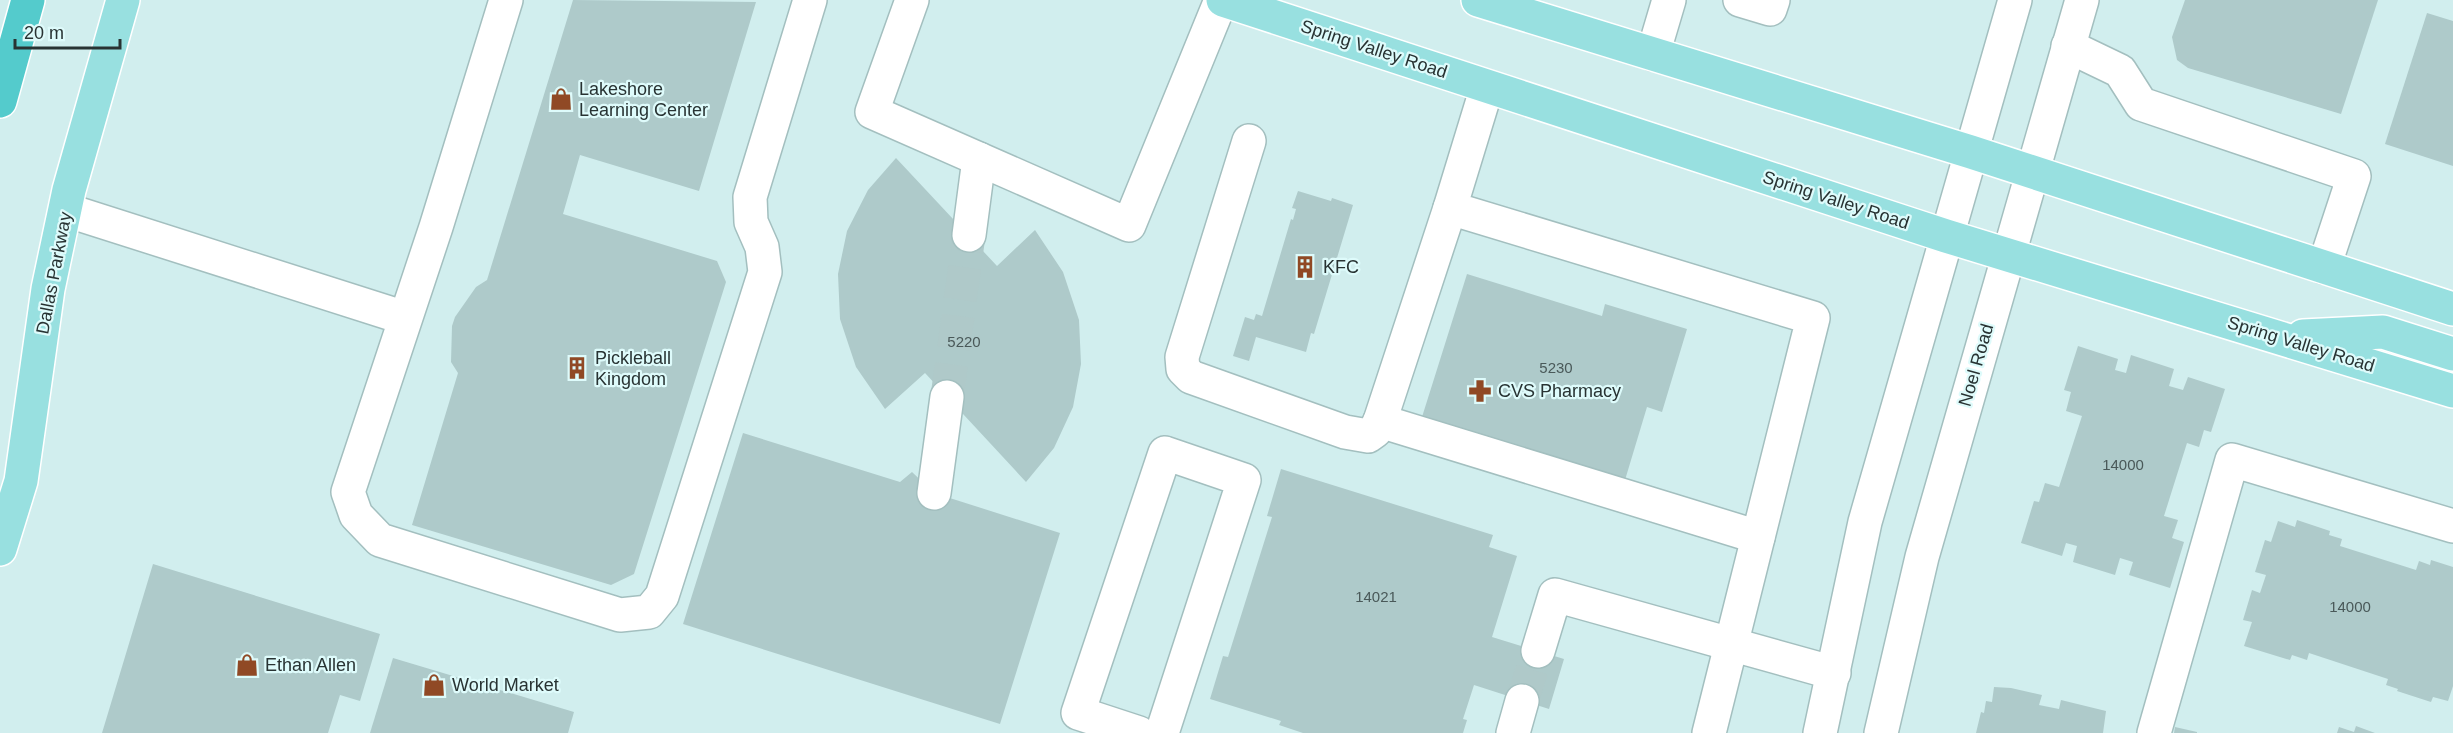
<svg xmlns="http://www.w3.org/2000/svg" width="2453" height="733" font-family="Helvetica,sans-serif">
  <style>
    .building { fill: #aecaca }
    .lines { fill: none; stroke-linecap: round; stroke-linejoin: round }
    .minor-tunnel { stroke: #afc9c9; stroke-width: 33; stroke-dasharray: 33 16; stroke-linecap: butt }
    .minor-casing { stroke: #a3bfbf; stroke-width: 36 }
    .major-casing { stroke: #fff; stroke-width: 36 }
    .highway-casing { stroke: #fff; stroke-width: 36 }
    .minor { stroke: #fff; stroke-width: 33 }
    .major { stroke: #98e0e0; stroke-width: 33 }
    .highway { stroke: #54cbcc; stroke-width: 33 }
    .labels { text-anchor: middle; stroke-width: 4.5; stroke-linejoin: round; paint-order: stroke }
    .number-label { font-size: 15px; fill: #4a5959 }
    .street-label { font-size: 18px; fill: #283333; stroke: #defbfb }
    .poi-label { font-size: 18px; fill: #283333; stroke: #defbfb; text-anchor: start }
  </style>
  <rect width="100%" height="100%" fill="#d1eeee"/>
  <g class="building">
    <polygon points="573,0 756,2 699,191 580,155 563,214 717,261 726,282 634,574 611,585 412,525 458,373 451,362 452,326 455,317 476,287 487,280"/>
    <polygon points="2185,0 2378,0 2341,114 2188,68 2177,60 2172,37"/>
    <polygon points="2427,13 2453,21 2453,166 2385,144"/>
    <polygon points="896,158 997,266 1035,230 1063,272 1079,320 1081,364 1073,407 1054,448 1026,482 925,373 885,409 856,367 840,319 838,274 847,231 868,190"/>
    <polygon points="1298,191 1331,201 1332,198 1353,205 1314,334 1311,333 1306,352 1256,337 1249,361 1233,356 1245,317 1254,320 1256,314 1262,316 1291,219 1293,220 1296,209 1292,208"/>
    <polygon points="1467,274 1602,316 1605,304 1687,329 1662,412 1647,407 1625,480 1422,417"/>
    <polygon points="2078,346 2118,359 2115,370 2126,373 2131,355 2174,369 2169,386 2183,390 2188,377 2225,389 2211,432 2204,430 2199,447 2187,443 2164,516 2178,520 2172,538 2184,542 2170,588 2129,575 2133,562 2120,558 2115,575 2073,562 2077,546 2066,543 2062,556 2021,543 2034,501 2039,502 2045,483 2059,487 2082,416 2066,411 2071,392 2064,390"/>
    <polygon points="743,433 900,482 912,472 934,493 1060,533 1000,724 683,624"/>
    <polygon points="1281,469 1493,535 1489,547 1517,556 1492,637 1564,659 1549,709 1474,685 1463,719 1467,720 1463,733 1303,733 1279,725 1281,721 1210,699 1223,656 1228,657 1272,517 1267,516"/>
    <polygon points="2297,520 2330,531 2329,535 2342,539 2340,546 2416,570 2419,561 2430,565 2431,560 2453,567 2453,686 2448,701 2433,697 2431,702 2397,691 2398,689 2386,685 2388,679 2309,653 2307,660 2292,655 2290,660 2244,646 2252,622 2243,620 2252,590 2260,593 2266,575 2255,572 2265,540 2271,542 2278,521 2295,527"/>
    <polygon points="153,564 380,634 360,701 340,695 328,733 102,733"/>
    <polygon points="393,658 574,712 568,733 370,733"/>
    <polygon points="1994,687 2011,688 2042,695 2039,705 2059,709 2061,700 2106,711 2103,733 1976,733 1981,712 1984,713 1986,701 1992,702"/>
    <polygon points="2356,726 2375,733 2337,733 2339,727 2354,732"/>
    <polygon points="2175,727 2197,732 2197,733 2174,733"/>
  </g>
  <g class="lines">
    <g class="minor-tunnel">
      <polyline points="947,397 969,235"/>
      <polyline points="1522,701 1538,651"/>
    </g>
    <g class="minor-casing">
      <g id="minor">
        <polyline points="506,0 436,227 348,492 356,515 380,540 620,615 649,612 662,596 765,272 762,247 751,222 750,197 810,0"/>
        <polyline points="912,0 872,112 1129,225 1221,0"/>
        <polyline points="1740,0 1770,9 1773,0"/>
        <polyline points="2068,46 2120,71 2141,104 2354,176 2324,267"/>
        <polyline points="1653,54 1669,0"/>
        <polyline points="1487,87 1450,208 1813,318 1709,733"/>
        <polyline points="1249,141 1182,357 1183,369 1191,377 1345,432 1368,436 1375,431 1380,421"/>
        <polyline points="1450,208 1380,421 1758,537"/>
        <polyline points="66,210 405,318"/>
        <polyline points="969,235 979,159"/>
        <polyline points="934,493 947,397"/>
        <polyline points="1538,651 1555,595 1834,673"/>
        <polyline points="1139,733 1078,713 1165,453 1244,480 1162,733"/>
        <polyline points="1513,733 1522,701"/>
        <polyline points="1820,733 1865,522 2015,0"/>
        <polyline points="1881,733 1922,557 2082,0"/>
        <polyline points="2154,733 2232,460 2453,526"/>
      </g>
    </g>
    <g class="major-casing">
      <g id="major">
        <polyline points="1223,0 1946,236 2453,391"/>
        <polyline points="1478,0 1971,152 2453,309"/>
        <polyline points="2303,336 2383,332 2453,354"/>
        <polyline points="0,549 21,481 48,289 69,190 123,0"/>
      </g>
    </g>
    <g class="highway-casing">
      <polyline id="highway" points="0,101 28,0"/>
    </g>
    <use href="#minor" class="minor"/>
    <use href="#major" class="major"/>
    <use href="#highway" class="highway"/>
  </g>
  <defs>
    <g id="shop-bare" transform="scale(1.8)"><path d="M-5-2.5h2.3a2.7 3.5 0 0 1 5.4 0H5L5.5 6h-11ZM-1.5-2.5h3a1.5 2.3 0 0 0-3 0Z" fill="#904925" stroke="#defbfb" stroke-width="2.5" paint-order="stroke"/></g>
    <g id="building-bare" transform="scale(1.8)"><path d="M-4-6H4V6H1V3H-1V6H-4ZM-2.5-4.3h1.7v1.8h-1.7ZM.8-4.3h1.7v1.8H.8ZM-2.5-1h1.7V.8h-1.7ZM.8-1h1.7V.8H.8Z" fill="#904925" stroke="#defbfb" stroke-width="2.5" paint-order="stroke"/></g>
    <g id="pharmacy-bare" transform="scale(1.8)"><path d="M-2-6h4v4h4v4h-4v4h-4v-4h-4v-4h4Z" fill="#904925" stroke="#defbfb" stroke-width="2.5" paint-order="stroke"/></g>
  </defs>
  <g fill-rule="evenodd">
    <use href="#shop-bare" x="561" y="99"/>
    <use href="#building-bare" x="1305" y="267"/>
    <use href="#building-bare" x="577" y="368"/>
    <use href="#pharmacy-bare" x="1480" y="391"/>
    <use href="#shop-bare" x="247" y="665"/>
    <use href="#shop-bare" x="434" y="685"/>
  </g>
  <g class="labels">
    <g class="number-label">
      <text x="964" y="347">5220</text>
      <text x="1556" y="373">5230</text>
      <text x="2123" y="470">14000</text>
      <text x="1376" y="602">14021</text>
      <text x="2350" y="612">14000</text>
    </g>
    <g class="street-label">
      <text transform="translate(1374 49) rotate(18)" y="6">Spring Valley Road</text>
      <text transform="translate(1836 200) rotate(18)" y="6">Spring Valley Road</text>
      <text transform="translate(54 273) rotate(-79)" y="6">Dallas Parkway</text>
      <text transform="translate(2301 344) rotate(17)" y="6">Spring Valley Road</text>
      <text transform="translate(1976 365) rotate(-74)" y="6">Noel Road</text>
    </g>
    <g class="poi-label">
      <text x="579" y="95">Lakeshore<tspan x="579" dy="21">Learning Center</tspan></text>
      <text x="1323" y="273">KFC</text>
      <text x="595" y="364">Pickleball<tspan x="595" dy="21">Kingdom</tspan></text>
      <text x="1498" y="397">CVS Pharmacy</text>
      <text x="265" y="671">Ethan Allen</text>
      <text x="452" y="691">World Market</text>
    </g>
  </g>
  <path d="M15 39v9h105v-9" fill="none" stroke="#283333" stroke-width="3"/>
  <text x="24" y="39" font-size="18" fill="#283333" stroke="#defbfb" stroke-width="4.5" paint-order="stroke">20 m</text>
</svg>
